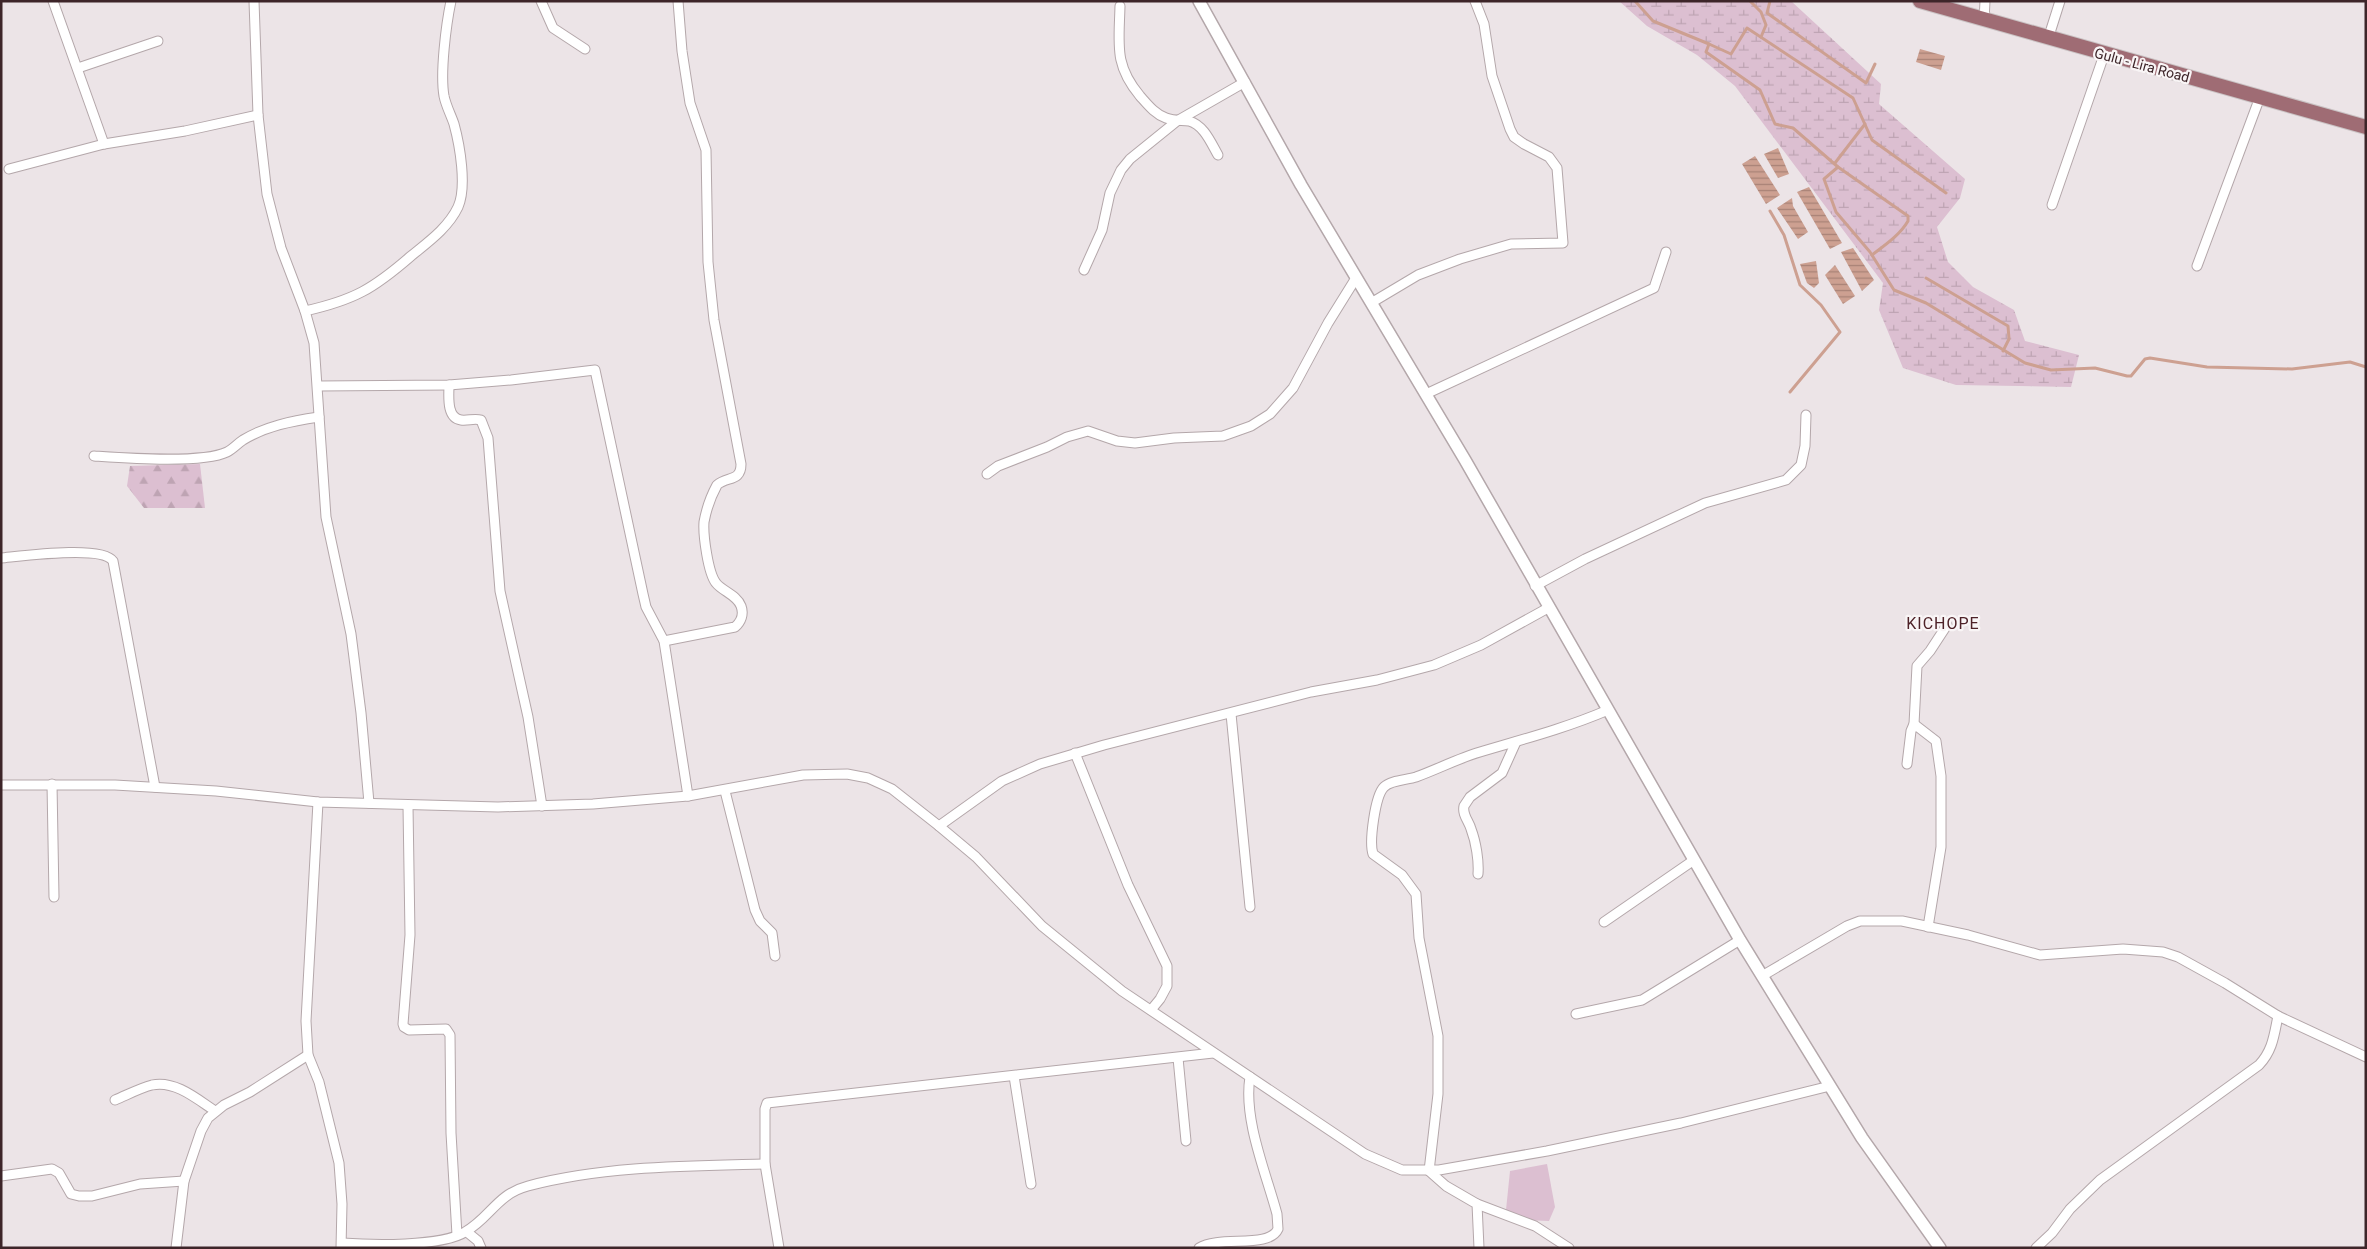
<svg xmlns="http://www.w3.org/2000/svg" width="2367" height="1249" font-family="Roboto,sans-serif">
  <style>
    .forest { fill: url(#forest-firs) }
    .wetland { fill: url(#wetland-marsh) }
    .green { fill: #dcbfd1 }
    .water { fill: url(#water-rules) }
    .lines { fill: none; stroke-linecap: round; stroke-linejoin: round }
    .stream { stroke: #cda091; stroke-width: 3 }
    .minor-casing { stroke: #b4a7aa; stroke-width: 11 }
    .tertiary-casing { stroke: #b4a7aa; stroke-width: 14 }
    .primary-casing { stroke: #c9c2c3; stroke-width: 16 }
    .minor { stroke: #fff; stroke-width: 9 }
    .tertiary { stroke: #fff; stroke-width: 11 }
    .primary { stroke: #9f6c74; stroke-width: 14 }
    .labels { text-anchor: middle; stroke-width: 4.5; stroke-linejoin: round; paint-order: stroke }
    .street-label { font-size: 14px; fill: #3d2529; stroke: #f9f5f6 }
    .quarter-label { font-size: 16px; letter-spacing: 1px; fill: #4e2228; stroke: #f9f5f6 }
  </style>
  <defs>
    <pattern id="forest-firs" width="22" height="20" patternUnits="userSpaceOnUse" patternTransform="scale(1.25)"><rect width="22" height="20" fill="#dcbfd1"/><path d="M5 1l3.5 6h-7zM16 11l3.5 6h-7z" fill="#bea4b3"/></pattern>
    <pattern id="wetland-marsh" width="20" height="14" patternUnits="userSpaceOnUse" patternTransform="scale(1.25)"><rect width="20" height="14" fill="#dcbfd1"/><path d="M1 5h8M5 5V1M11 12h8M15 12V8" fill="none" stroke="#bea4b3"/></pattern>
    <pattern id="water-rules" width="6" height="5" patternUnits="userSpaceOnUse" patternTransform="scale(1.25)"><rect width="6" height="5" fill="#cda091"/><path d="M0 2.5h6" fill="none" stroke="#a88276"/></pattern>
  </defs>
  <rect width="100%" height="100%" fill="#ece4e7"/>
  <polygon class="forest" points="200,464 205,508 144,508 127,486 130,466"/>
  <polygon class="wetland" points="1619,1 1791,1 1881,84 1879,104 1965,179 1960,198 1937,227 1948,262 1973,287 2014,310 2025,341 2079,355 2071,387 1956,385 1903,368 1879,310 1883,283 1735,86 1697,55 1647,26"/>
  <polygon class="green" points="1547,1164 1555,1207 1549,1221 1523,1220 1506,1210 1510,1171"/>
  <g class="water">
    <polygon points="1920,49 1945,56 1941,70 1916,62"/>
    <polygon points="1778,148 1789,174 1778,178 1764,154"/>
    <polygon points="1755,156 1780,195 1766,204 1742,164"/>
    <polygon points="1809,187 1842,243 1830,249 1797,192"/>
    <polygon points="1792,198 1793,206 1808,232 1798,239 1777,208"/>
    <polygon points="1853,248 1874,280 1862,291 1841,252"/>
    <polygon points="1816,261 1819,283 1814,288 1807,283 1800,264"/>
    <polygon points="1835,265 1855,296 1843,304 1825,275"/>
  </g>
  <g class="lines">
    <g class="stream">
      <polyline points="1635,1 1653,21 1709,44 1706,52 1760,90 1775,124 1793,128 1838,167 1824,179 1836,212 1870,252 1894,290 1926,303 2025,363 2051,370 2095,368 2127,376 2131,376 2145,359 2150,358 2207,367 2292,369 2350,362 2366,367"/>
      <polyline points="1750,1 1761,12 1766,25 1761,37"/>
      <polyline points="1770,1 1767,13 1866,83 1875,64"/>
      <polyline points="1709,44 1731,54 1747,28 1853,98 1872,140 1946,193"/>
      <polyline points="1835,163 1865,124"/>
      <path d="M1838,167L1908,216V221C1900,235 1885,245 1872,255"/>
      <polyline points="1770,211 1784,235 1800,285 1821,305 1840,332 1790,392"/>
      <polyline points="1926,278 2008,326 2009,339 2003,351"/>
    </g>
    <g class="minor-casing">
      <g id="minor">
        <polyline points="53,1 104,144"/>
        <polyline points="254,1 258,115 267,194 281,248 305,311 314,343 326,517 351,634 361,713 369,803"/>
        <polyline points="541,1 553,28 585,49"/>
        <path d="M1120,6C1119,45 1114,65 1140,96C1148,105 1155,114 1166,118C1174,121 1181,120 1189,121C1204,125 1211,143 1218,155"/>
        <polyline points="1984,21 1985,1"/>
        <polyline points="2048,39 2060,1"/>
        <polyline points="78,68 158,41"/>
        <polyline points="9,169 104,144 185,131 258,115"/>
        <polyline points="2052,205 2104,55"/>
        <polyline points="2197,266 2260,97"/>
        <polyline points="1084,270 1102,230 1110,193 1121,170 1130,159 1177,121 1245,82"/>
        <polyline points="1371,303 1418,275 1460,259 1511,244 1563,243 1557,168 1549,157 1524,144 1514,137 1510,129 1492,76 1484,24 1475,1"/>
        <path d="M305,311C354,300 373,289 411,256C428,242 448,228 458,207C467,187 460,146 454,124C451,115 446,106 444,96C440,73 446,25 451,1"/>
        <path d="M449,385C449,395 446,418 461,420C468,421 474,418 481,420L488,438L500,591L528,717L542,806"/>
        <polyline points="318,386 449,385 511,380 595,370 643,594 646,607 664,641 688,796"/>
        <polyline points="1426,394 1654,288 1666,252"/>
        <path d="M94,456C124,458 202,464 227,452C233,449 237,444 243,440C266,426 292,421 319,417"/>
        <polyline points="987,474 998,466 1047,447 1067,437 1088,431 1117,441 1135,443 1174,438 1223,436 1251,426 1270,414 1293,388 1328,323 1356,278"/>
        <path d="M1,558C22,556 102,545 113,561L155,787"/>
        <polyline points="1535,586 1585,559 1705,503 1786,480 1801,465 1805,446 1806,415"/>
        <path d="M664,641L735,627C741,622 744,614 741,606C737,595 722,591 716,583C708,573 703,535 704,522C706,511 711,496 717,485C727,476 741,482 741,464L714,320L708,262L706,150L690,103L682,51L678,1"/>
        <polyline points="1231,714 1250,907"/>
        <polyline points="1914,724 1936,741 1941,776 1941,847 1928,927"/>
        <polyline points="1075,753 1128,885 1167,966 1167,986 1160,999 1151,1010"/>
        <polyline points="1907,764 1911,731 1914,724 1917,666 1930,651 1947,625"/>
        <polyline points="52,784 54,897"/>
        <polyline points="1,785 115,785 216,791 318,802 498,807 593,804 688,796 803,775 847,774 868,778 892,789 939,826 976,857 1042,926 1122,991 1365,1154 1402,1170 1439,1170 1547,1151 1681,1123 1830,1086"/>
        <polyline points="725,791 755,910 760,921 772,933 775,956"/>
        <polyline points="318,802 306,1021 308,1055 319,1082 339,1163 342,1204 341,1248"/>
        <polyline points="408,806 410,935 403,1024 404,1027 409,1030 446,1029 450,1035 451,1133 457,1235"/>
        <polyline points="939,826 1002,781 1040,764 1104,745 1311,692 1377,680 1434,665 1481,645 1548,608"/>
        <path d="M1478,874C1479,861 1476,842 1471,829C1469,821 1462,815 1464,806L1470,797L1502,773L1516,742"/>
        <polyline points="1604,922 1694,860"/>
        <polyline points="1762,976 1847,926 1860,921 1902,921 1968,935 2040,955 2123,949 2163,952 2178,957 2225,983 2278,1016 2366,1057"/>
        <polyline points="1576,1014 1642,1000 1740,940"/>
        <polyline points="1178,1058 1186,1141"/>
        <polyline points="1014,1076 1031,1184"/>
        <path d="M115,1100C127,1095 140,1088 152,1085C175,1080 197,1099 215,1111"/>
        <polyline points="1,1176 52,1169 59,1173 71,1194 79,1196 92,1196 140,1184 184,1181"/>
        <polyline points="1477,1204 1535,1226 1569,1248"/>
        <polyline points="467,1232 478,1241 481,1248"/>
        <path d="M342,1243C371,1245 441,1247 465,1232C490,1218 497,1194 528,1186C604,1166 687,1166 765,1164"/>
        <polyline points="176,1248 184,1181 201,1131 208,1118 224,1105 250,1092 308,1055"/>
        <polyline points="779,1248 765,1164 765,1109 767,1103 1213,1053"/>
        <path d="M1199,1248C1220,1235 1269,1249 1278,1229L1277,1214C1266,1173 1243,1119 1250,1077"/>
        <path d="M1479,1248L1477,1204L1446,1186L1429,1171L1438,1094V1036L1419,938L1416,894L1402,875L1373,854C1369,842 1375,796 1384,787C1391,780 1407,780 1416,777C1438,769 1459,758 1480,752C1524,739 1566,728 1608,710"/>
        <path d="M2036,1248L2052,1233L2070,1209L2100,1180L2259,1065C2273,1050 2274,1035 2278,1016"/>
      </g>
    </g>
    <g class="tertiary-casing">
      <polyline id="tertiary" points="1199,1 1301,185 1465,460 1740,940 1862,1138 1940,1248"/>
    </g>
    <g class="primary-casing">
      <polyline id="primary" points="1920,1 2366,127"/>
    </g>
    <use href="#minor" class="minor"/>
    <use href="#tertiary" class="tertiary"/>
    <use href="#primary" class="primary"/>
  </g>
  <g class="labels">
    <g class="street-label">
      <text transform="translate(2142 65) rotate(15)" y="5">Gulu - Lira Road</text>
    </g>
    <g class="quarter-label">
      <text x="1943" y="629">KICHOPE</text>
    </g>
  </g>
  <rect width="2367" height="1249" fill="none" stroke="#3d2529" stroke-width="5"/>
</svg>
